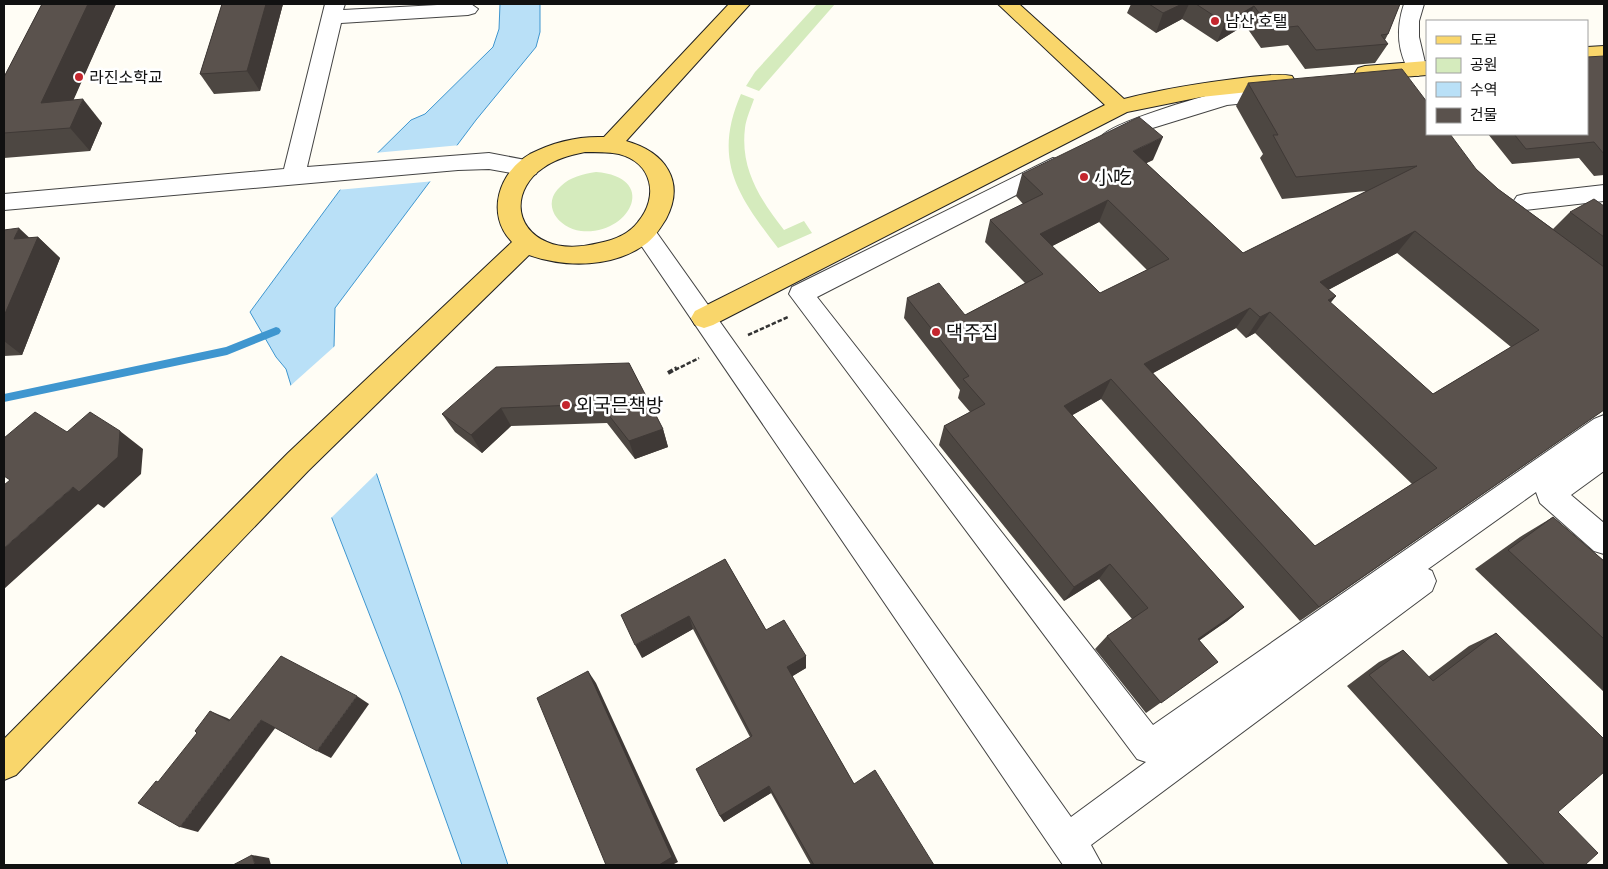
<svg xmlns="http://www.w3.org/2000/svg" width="1608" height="869" font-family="'Zilla Slab','Noto Sans KR',serif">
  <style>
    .green { fill: #d5ebbd }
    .water { fill: #b9e0f7; stroke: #3f96cf }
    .pier { fill: #fffdf5 }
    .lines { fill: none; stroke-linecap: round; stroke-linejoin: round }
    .stream { fill: #3f96cf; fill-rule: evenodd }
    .minor-casing { stroke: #444; stroke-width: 2 }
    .major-casing { stroke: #222; stroke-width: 2 }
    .path-far1 { stroke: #333; stroke-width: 2.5; stroke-dasharray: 4.5 2; stroke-linecap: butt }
    .path { stroke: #333; stroke-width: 4; stroke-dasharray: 5.5 2.5; stroke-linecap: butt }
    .minor { fill: #fff; fill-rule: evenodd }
    .major { fill: #f9d66b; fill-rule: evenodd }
    .wall { fill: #4d4742; fill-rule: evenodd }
    .shaded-wall { fill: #3f3936 }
    .building { fill: #5a524d; stroke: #3f3936; fill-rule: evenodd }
    .poi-dot { fill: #c4262e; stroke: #fff; stroke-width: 2 }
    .labels { text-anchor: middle; stroke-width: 5; stroke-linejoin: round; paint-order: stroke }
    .far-poi-label { font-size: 16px; fill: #111; stroke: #fff; text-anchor: start }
    .poi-label { font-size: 19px; fill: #111; stroke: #fff; text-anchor: start }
  </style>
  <rect width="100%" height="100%" fill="#fffdf5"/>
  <g class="green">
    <polygon points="817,4 835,4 759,91 746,86 755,72"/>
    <path d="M741,94L754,99C751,108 746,119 745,128C740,169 760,199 784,230L804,221L812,233L778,248C738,196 712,160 741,94Z"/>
    <path d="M596,172C660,177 630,236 581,231C558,228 540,204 561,186C570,177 583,174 596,172Z"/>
  </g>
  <polygon class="water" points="500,4 540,4 540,32 536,47 476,120 335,308 334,347 508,865 462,865 401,695 331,516 286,369 276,357 250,312 340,190 411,120 425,114 493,47 499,29"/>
  <g class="pier">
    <polygon points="461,145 435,181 337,190 374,153"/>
    <polygon points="336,345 378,472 329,520 289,387"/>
  </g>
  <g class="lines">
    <polygon class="stream" points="276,327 279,328 281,331 279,334 227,355 4,402 4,394 226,347"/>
    <g class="minor-casing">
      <g id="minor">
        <polygon points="325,4 345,4 343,10 456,4 471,4 478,9 475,13 468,15 341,23 307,167 489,153 536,162 539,168 536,174 528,176 489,169 458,170 4,210 4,194 284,169"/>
        <path d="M1404,4H1424L1419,21V37L1427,71L1418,76L1411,74C1397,52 1396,28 1404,4Z"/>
        <path d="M1277,87L1284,89L1288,94L1284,99L1227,105L1146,130L1120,142L1112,145L1104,142L1101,137C1110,123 1207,94 1227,91C1243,88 1260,88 1277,87Z"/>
        <polygon points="1053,158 1061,160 1064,166 1061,172 817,297 1153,725 1594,419 1604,415 1604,471 1571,495 1604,523 1604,554 1594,551 1540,503 1536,492 1428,569 1432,571 1436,581 1432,591 1091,845 1102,865 1063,865 632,232 636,226 644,223 652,226 1071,817 1146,762 1137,759 789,294 792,287"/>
        <polygon points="1604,185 1604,201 1525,210 1517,208 1513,202 1517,196 1525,194"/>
      </g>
    </g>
    <g class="major-casing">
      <g id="major">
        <path d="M729,4H750L626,141C665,152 686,181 666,219C661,227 655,237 647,243C614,268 566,268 529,255L308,471L16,775L4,780V739L288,453L512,242C485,214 499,172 530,154C553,142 579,136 604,137ZM585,152C596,152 608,152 619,154C653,163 659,197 638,222C629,234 614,240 599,243C584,247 562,249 547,242C512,227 513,188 543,168C555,159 570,155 585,152Z"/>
        <path d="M998,4H1019L1124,99C1166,88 1208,82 1250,77C1264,76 1279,73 1292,76L1295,81L1292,86L1285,88L1201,97L1127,112L713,325L704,328L695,325L691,318L695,311L1105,105Z"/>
        <polygon points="1604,46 1604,58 1587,59 1587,47"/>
        <polygon points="1427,61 1427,75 1365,80 1358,78 1355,73 1358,68 1365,66"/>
      </g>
    </g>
    <g class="path-far1">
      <polyline points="748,335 788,317"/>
      <polyline points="675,370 699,358"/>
    </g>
    <polyline class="path" points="668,373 677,368"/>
    <use href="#minor" class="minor"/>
    <use href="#major" class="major"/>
  </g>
  <g class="wall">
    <polygon points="42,4 116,4 73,100 102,123 90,151 4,158 4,77"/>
    <polygon points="222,4 283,4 260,91 214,94 200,74"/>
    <polygon points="1131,4 1400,4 1388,34 1385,40 1388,44 1375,63 1305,69 1288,45 1261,48 1245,25 1217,42 1182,19 1156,33 1127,13"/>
    <polygon points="1604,56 1604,175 1594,176 1579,158 1512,164 1488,134 1587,134"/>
    <path d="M1248,83L1476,169L1498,189L1553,229L1570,212L1604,206V410L1300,621L1101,399L1072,415L1244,607L1227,621L1199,640L1218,662L1146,713L1095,649L1107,636L1132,619L1099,579L1064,601L939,445L944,426L970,412L958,398L960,390L904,318L907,298L965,315L1025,283L985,242L990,220L1023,204L1016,196L1022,174L1153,160L1146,163L1243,253L1366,191L1282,199L1260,158L1263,154L1236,106ZM1099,222L1147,270L1100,293L1052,246ZM1397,253L1511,347L1433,394L1330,303L1336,296L1328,290ZM1236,328L1246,338L1255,333L1412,484L1315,546L1153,373Z"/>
    <polygon points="4,230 29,238 38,237 60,258 22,355 4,356"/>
    <polygon points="629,363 663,429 668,447 635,459 607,423 511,426 482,453 455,432 442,414"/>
    <polygon points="1553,517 1604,561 1604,692 1475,569 1520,537"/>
    <polygon points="725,559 766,630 806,656 806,668 792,676 854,784 934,865 811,865 771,793 724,822 720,816 750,737 693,629 642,658"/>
    <polygon points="1496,633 1558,812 1585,865 1509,865 1347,686 1379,662 1403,650 1428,677 1469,646"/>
  </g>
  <g class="shaded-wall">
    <polygon points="88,4 116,4 62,126 41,103"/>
    <polygon points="266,4 283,4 260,91 247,71"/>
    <polygon points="1182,4 1189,4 1182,19 1156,33 1163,13"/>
    <polygon points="1254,6 1245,25 1217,42 1225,23"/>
    <polygon points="83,99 102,123 90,151 70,128"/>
    <polygon points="1163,137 1153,160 1124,174 1133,151"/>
    <polygon points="1108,200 1099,222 1033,256 1040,234"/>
    <polygon points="19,228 35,243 38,237 60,258 22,355 4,341 4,316 14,239"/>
    <polygon points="1415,231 1397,253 1304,303 1320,282"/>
    <polygon points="1336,296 1319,317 1328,300"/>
    <polygon points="1250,308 1236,328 1133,384 1144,364"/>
    <polygon points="1270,312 1255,333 1246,338 1260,317"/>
    <polygon points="1111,379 1101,399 1055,425 1064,406"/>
    <polygon points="501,408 511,426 482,453 471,435"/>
    <polygon points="663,429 668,447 635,459 629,441"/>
    <polygon points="120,431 143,449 141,474 104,508 98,504 4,589 4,548 73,487"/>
    <polygon points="1110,564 1099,579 1064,601 1074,587"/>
    <polygon points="1244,607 1227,621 1183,652 1198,639"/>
    <polygon points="689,616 693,629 642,658 635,645"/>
    <polygon points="806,656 806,668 788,679 787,667"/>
    <polygon points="588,671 596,683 678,862 672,865 659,865"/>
    <polygon points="357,696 369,704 331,758 317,751"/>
    <polygon points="210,711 227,718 245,728 229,721"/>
    <polygon points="261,720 276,727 198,832 180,827"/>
    <polygon points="769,786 771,793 724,822 720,816"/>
    <polygon points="252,855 269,858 271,865 255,865"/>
  </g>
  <g class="building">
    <polygon points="42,4 88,4 41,103 83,99 70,128 4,133 4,77"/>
    <polygon points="222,4 266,4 247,71 200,74"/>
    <polygon points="1149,4 1182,4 1163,13"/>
    <polygon points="1196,4 1400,4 1388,34 1381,35 1388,44 1316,50 1298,26 1271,29 1254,6 1225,23"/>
    <polygon points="1604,56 1604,154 1594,142 1526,149 1514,134 1587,134 1587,57"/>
    <path d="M1402,69L1427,102V134H1450L1476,169L1498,189L1604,267V410L1319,607L1111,379L1064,406L1244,607L1198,639L1218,662L1161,703L1107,636L1148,608L1110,564L1074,587L944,426L985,404L963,379L969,376L907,298L939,283L965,315L1043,274L990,220L1043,194L1022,174L1139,117L1163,137L1133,151L1243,253L1417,166L1296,177L1273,135H1278L1248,83ZM1108,200L1169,259L1100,293L1040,234ZM1415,231L1539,330L1433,394L1328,300L1336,296L1320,282ZM1250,308L1260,317L1270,312L1437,468L1315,546L1144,364Z"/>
    <polygon points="1594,199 1604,206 1604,237 1570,212"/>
    <polygon points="19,228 14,239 38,237 4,316 4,230"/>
    <polygon points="629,363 663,429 629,441 600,404 501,408 471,435 442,414 496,367"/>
    <polygon points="35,412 67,432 90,412 120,431 118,457 79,492 73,487 4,548 4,485 10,480 4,476 4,438"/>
    <polygon points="1553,517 1604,561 1604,639 1508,550"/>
    <polygon points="725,559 766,630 784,620 806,656 787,667 854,784 875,770 934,865 814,865 769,786 720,816 696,769 752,736 689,616 635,645 621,615"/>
    <polygon points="1496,633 1604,739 1604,772 1558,812 1598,853 1585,865 1545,865 1369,675 1403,650 1433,681"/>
    <polygon points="281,656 357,696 317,751 261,720 180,827 138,803 156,781 158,782 197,733 195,731 210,711 229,721"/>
    <polygon points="588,671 672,857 659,865 606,865 537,698"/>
    <polygon points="252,855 255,865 233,865"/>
  </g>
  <g class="poi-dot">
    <circle cx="1215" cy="21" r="5"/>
    <circle cx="79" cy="77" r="5"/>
    <circle cx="1084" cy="177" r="5"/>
    <circle cx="936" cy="332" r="5"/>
    <circle cx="566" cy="405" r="5"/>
  </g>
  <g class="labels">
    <g class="far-poi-label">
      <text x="1225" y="27">남산 호탤</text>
      <text x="89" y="83">라진소학교</text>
    </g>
    <g class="poi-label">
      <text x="1094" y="184">小吃</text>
      <text x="946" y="339">댁주집</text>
      <text x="576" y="412">외국믄책방</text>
    </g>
  </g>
  <rect width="1608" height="869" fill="none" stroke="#111111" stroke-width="10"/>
  <rect x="1426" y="20" width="162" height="115" fill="#ffffff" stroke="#a0a0a0"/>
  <rect x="1436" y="36" width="25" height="8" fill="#f9d66b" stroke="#a0a0a0"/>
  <text x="1470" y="45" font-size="15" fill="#111111">도로</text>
  <rect x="1436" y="58" width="25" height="15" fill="#d5ebbd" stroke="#a0a0a0"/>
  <text x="1470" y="70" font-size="15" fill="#111111">공원</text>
  <rect x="1436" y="82" width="25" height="15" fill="#b9e0f7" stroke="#a0a0a0"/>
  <text x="1470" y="95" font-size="15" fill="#111111">수역</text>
  <rect x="1436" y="108" width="25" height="15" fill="#5a524d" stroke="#a0a0a0"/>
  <text x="1470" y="120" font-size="15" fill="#111111">건물</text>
</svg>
